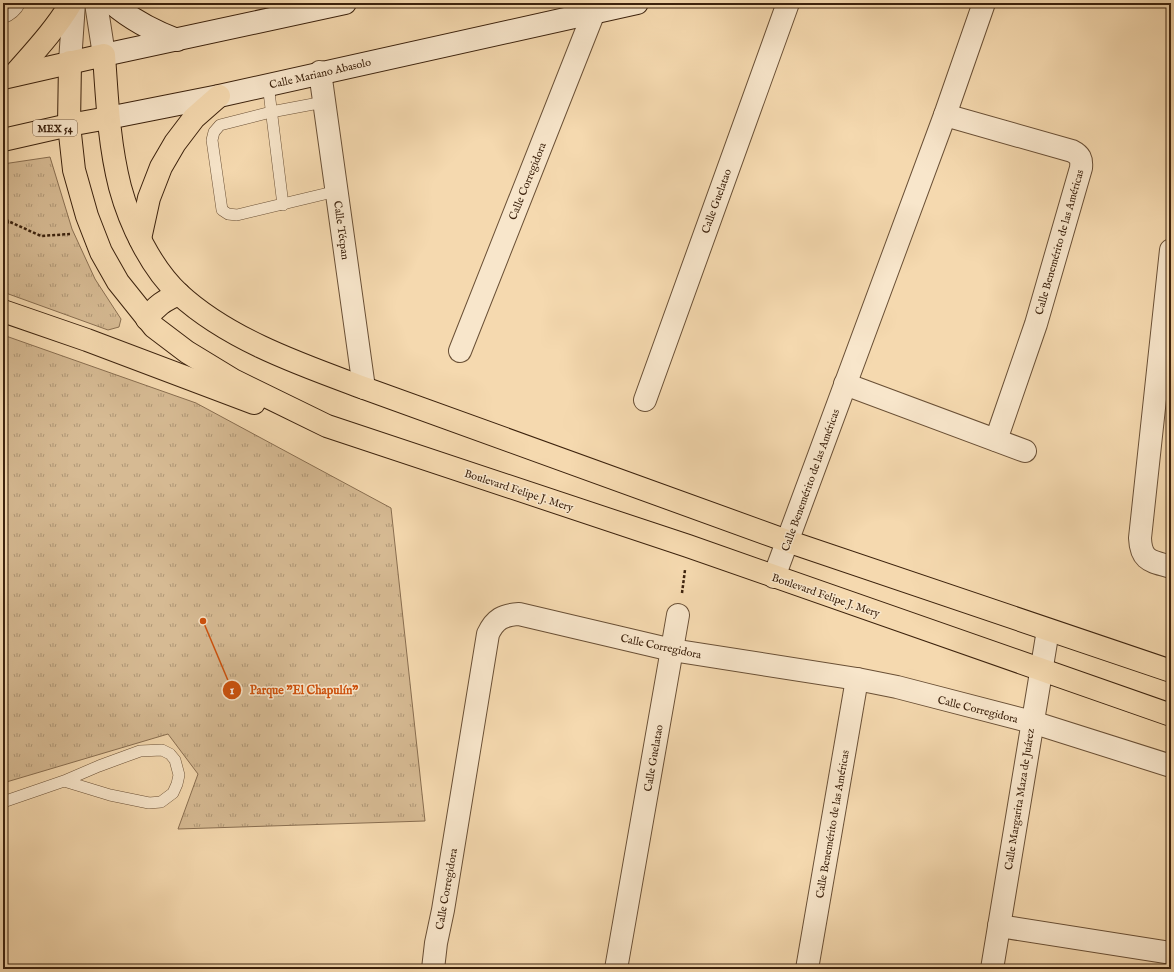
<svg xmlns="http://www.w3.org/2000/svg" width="1174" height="972" font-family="'IM FELL English',serif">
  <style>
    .grass { fill: url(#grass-tufts); stroke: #896e50 }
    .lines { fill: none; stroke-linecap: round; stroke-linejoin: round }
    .service-casing { stroke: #6a5036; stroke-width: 12 }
    .minor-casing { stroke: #6a5036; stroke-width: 24 }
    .secondary-casing { stroke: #3c220d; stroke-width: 24 }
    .primary-casing { stroke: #3c220d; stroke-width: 24 }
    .path { stroke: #3c220d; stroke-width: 2.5; stroke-dasharray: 3 2; stroke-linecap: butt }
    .service { stroke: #f8e6cb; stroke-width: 11 }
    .minor { stroke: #f8e6cb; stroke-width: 22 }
    .secondary { stroke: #f8e6cb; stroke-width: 22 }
    .primary { stroke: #f5d9af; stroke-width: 22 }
    .labels { text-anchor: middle; stroke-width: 3; stroke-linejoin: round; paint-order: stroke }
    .shield { fill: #f8e6cb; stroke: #745d46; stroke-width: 1 }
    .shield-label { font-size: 10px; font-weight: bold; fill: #3c220d }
    .street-label { font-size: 11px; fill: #3c220d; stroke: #f8e6cb }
    .leader { fill: none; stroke: #ce510c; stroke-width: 1.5 }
    .callout-dot { fill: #ce510c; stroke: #f8e6cb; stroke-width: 1.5 }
    .mark-label { font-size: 12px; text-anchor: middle; font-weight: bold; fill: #fff }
    .callout-label { font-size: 12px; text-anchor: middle; font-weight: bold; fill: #ce510c; stroke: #f8e6cb; stroke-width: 3; stroke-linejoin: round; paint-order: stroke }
  </style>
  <defs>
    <pattern id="grass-tufts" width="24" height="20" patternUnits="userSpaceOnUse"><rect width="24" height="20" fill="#d6ba93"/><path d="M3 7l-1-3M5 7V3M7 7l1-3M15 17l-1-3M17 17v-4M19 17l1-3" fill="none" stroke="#af9776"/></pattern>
  </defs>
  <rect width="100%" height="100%" fill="#f5d9af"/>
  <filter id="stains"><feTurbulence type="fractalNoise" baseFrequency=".005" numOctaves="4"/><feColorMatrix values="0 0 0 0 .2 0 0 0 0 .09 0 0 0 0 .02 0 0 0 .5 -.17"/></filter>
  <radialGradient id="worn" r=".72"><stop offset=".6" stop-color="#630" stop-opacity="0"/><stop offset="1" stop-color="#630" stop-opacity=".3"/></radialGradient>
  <g class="grass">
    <polygon points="50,157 72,229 95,279 121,319 119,327 108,330 3,292 3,164"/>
    <polygon points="3,335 196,403 391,508 425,821 178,829 198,774 168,734 3,783"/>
  </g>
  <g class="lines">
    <g class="service-casing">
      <g id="service">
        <path d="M3,18C11,15 16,11 20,3"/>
        <polyline points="268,84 283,205"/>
        <polyline points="324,102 271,112 220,125 214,132 212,140 222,210 228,214 237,215 337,191"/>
        <polyline points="3,802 64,781 99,766 140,751 162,750 170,754 175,760 179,775 177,784 173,793 161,802 149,803 110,795 64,781"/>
      </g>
    </g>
    <g class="minor-casing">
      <g id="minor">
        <polyline points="96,3 104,55"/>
        <polyline points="70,62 74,3"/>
        <polyline points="320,72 364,388"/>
        <path d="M945,115L1072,151C1080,155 1082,159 1081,168L1036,324L996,440"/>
        <path d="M1171,250L1140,538C1141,562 1152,561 1171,567"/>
        <polyline points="460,351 594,12"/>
        <polyline points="845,384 1025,451"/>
        <polyline points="645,400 788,3"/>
        <polyline points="774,577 945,115 984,3"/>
        <polyline points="999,926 1171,953"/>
        <path d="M433,969L436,943L443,910L488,634C495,619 503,615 519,614L672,650L857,679L897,687L1032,722L1171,766"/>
        <polyline points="616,969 678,615"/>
        <polyline points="807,969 857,679"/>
        <polyline points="992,969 1048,630"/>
      </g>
    </g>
    <g class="secondary-casing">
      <g id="secondary">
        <path d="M112,3C132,20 153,31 177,40"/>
        <polyline points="104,55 345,3"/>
        <polyline points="108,118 219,96 637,3"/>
      </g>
    </g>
    <g class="primary-casing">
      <g id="primary">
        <polyline points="70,62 69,125 74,170 87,216 101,252 118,282 154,327 187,352 233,380 327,426 688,546 1171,715"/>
        <path d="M14,75C34,52 55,30 71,3"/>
        <path d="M3,78L104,55C107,99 109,144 120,187C130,224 151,268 179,294C229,340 302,365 364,388L787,541L1171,671"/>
        <polyline points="3,140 69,125 108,118"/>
        <polyline points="140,239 149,198 161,167 175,143 194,118 219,96"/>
        <polyline points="3,311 87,340 254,403"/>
        <path d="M147,319C155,306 165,300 179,294"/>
      </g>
    </g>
    <g class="path">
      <polyline points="3,218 8,221"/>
      <polyline points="3,243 8,221 41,236 70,234"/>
      <polyline points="682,593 685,570"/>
    </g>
    <use href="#service" class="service"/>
    <use href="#minor" class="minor"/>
    <use href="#secondary" class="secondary"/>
    <use href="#primary" class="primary"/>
  </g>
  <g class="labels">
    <rect class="shield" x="33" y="120" width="44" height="16" rx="3"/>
    <g class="shield-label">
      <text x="55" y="132">MEX 54</text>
    </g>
    <g class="street-label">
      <text transform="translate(320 73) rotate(-13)" y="4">Calle Mariano Abasolo</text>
      <text transform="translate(527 181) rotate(-68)" y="4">Calle Corregidora</text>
      <text transform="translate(716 201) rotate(-70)" y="4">Calle Guelatao</text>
      <text transform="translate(342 230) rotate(82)" y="4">Calle Técpan</text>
      <text transform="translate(1059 242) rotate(-74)" y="4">Calle Benemérito de las Américas</text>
      <text transform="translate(810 480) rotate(-70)" y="4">Calle Benemérito de las Américas</text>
      <text transform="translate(519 490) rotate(18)" y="4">Boulevard Felipe J. Mery</text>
      <text transform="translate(826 595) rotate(19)" y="4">Boulevard Felipe J. Mery</text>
      <text transform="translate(661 646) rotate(12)" y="4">Calle Corregidora</text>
      <text transform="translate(978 709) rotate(14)" y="4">Calle Corregidora</text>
      <text transform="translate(653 758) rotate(-80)" y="4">Calle Guelatao</text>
      <text transform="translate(1019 799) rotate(-81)" y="4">Calle Margarita Maza de Juárez</text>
      <text transform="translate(832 824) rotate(-80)" y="4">Calle Benemérito de las Américas</text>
      <text transform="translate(446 889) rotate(-80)" y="4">Calle Corregidora</text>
    </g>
  </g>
  <path class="leader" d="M203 621L232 690"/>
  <g class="callout-dot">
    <circle cx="203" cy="621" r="4"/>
    <circle cx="232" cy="690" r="10"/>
  </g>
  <g class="mark-label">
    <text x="232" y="694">1</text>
  </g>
  <g class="callout-label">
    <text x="304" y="694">Parque "El Chapulín"</text>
  </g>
  <rect width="1174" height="972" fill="none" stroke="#f5d9af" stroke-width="16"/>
  <rect x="4" y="4" width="1166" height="964" fill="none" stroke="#3c220d" stroke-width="2"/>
  <rect x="8" y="8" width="1158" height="956" fill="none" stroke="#3c220d"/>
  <rect width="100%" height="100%" filter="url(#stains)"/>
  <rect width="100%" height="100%" fill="url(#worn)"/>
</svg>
